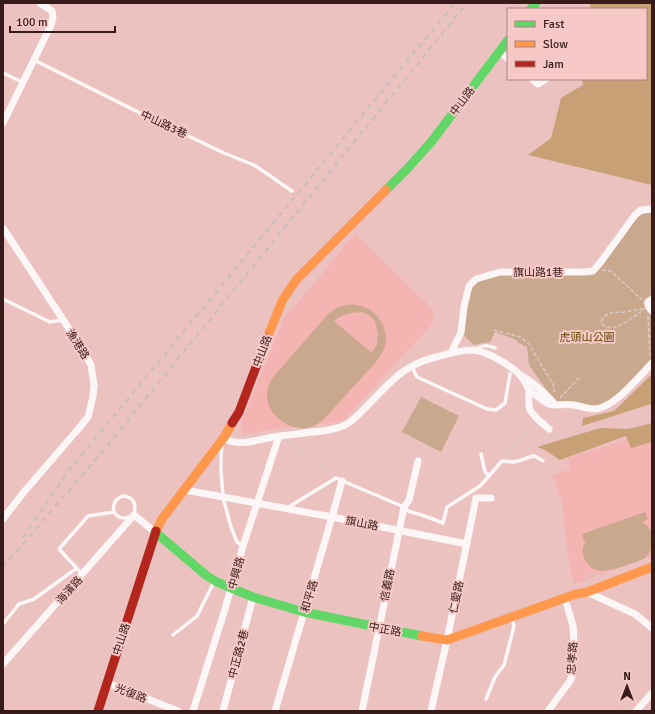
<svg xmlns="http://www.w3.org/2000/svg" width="655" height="714" font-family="Signika,'Noto Sans TC',sans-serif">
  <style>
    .built { fill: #f4b4b1 }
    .green { fill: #caa88d; fill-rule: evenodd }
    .forest { fill: #c8a075 }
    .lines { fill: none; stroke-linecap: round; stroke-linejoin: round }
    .path { stroke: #d8cac9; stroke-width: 1.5; stroke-dasharray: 4 2; stroke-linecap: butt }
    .lane { stroke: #fcf6f6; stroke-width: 3.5 }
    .street { stroke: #fcf6f6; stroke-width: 7 }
    .fast { stroke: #63d668; stroke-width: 9 }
    .slow { stroke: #ff974d; stroke-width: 9 }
    .jam { stroke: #b3261e; stroke-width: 9 }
    .rail { stroke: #c7bdbd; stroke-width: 2; stroke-dasharray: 5 5; stroke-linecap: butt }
    .labels { text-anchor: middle; stroke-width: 4; stroke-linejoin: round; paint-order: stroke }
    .street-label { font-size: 11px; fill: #361b1a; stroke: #f7c9c6 }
    .park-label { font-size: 11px; fill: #5f4406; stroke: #f7c9c6 }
  </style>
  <rect width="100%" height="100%" fill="#ecc2c0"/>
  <g class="built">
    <polygon points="355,234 434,310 432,324 343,421 276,429 243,435 240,426 286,313 290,312"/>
    <polygon points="652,431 652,556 574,584 569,564 562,501 552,475 570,469 568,458"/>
  </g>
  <g class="green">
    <path d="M645,213H652V296C641,299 642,304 648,313L652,314V358L614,398L604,404L593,406L553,403L550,395L529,365L527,347L517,342V340L495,332L490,342L482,343L474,345L464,336L468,295L471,288L475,284L482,280L507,274L588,275L593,274L632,222L639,216Z"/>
    <path d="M346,305C349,305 352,304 355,305C373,306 387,323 386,341C385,349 380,357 375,363L324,419C319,423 314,427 308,428C288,431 265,413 267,392C268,385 271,380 275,375L328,314L336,308ZM361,312L369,315L375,321L378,333L377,344L372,353L334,321C342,314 350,313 361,312Z"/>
    <polygon points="421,397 459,416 441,452 402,432"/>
    <path d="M645,512L648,519L642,522C646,524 650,528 652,533C654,540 652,550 647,556C643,560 635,562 630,564C614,569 594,579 584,558C582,552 582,546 586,541H584L582,534Z"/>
  </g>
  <g class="forest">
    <polygon points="589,3 652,3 652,185 528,155 551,138 561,98 583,85 582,79 646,79 646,9 591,9"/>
    <polygon points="652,374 652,406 651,404 582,426 583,418 614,411"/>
    <polygon points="652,423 652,442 631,448 626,436 560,460 545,450 537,447 600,428 628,429"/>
  </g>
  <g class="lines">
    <g class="path">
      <polyline points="602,270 611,271 642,300"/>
      <path d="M641,309H644L642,311C631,318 617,332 604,326L601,321C607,311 614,313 624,312C630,311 636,310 641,309Z"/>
      <polyline points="648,316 650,355 652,356"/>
      <polyline points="494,330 520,337 529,344 554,386 554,392"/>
      <polyline points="560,398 579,378"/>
      <polyline points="554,433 558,436 564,436"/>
      <polyline points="287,442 331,474"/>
      <polyline points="505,457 519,440 535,424"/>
      <polyline points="588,583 585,577 596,573 598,578"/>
    </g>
    <g class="lane">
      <polyline points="34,60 140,113 224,153 254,165 292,191"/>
      <polyline points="3,73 22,82"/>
      <polyline points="3,299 50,322 63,320"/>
      <path d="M476,349C484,345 486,345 495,348"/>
      <polyline points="412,367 417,377 487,409 496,410 505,403 510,374"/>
      <polyline points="222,446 221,456 221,470 223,497 231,527 237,542 243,546"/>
      <polyline points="481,454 485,472 489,475"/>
      <path d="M123,496C135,497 136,505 134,515C131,516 128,518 125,518C111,519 109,500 123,496Z"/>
      <polyline points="287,508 336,478 404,507 408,511 422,515 443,523 447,507 480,486 502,461 513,462 518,461 533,456 535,456 543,461"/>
      <polyline points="82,574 59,549 88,516 114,512"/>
      <polyline points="3,624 19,604 34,599 77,568"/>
      <polyline points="173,635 197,616 214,582"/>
      <polyline points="486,699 495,677 504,665 514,626 512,618"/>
    </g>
    <g class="street">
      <polyline points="499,51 508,59"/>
      <polyline points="532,79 538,84 546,79"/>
      <polyline points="3,123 51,25 53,17 52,11 40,3"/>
      <polyline points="3,228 79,344 91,365 94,385 93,396 88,417 79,428 23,493 3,519"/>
      <polyline points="652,299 648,302 649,307 652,311"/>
      <polyline points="451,353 461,332 464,307 469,286 476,279 500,272 585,272 593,271 600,263 635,215 641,210 652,209"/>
      <path d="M522,376C534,383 544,392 553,402V405"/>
      <path d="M529,389C529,395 528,404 530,410C533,415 544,425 549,429"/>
      <path d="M223,438C238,447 257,440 273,437C286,435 299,434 312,432C323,431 336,430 347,424C355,419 362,411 369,404C392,380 406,363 440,356C450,353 462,350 473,350C486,351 511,365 520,375C523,379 526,383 528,388C531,392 542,400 547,403C555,407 565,403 574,405C580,406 588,409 594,409C613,409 640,376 652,363"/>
      <polyline points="185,490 332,517 467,544"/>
      <polyline points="587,592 635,614 652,628"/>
      <polyline points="3,664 134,515 155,532"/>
      <polyline points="107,683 178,711"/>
      <polyline points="193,711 225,609 243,546 279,436"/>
      <polyline points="223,711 253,597"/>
      <polyline points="275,711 332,517 342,481"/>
      <polyline points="362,711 404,507 409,500 418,461"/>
      <polyline points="431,711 447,640 476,498 491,498"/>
      <polyline points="548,711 570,681 572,676 574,642 573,626 565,599"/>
      <polyline points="636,711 652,693"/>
    </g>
    <g class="fast">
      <polyline points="531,9 536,3"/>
      <polyline points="386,190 408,168 432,141 508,40"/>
      <polyline points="155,532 207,576 217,582 253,597 304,612 422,636"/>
    </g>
    <g class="slow">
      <polyline points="267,338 283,299 297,279 386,190"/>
      <polyline points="156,531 162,519 225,436 232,423"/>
      <polyline points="422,636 447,640 576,594 587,592 652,567"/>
    </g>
    <g class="jam">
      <polyline points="232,423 239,412 267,338"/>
      <polyline points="98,711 156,531"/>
    </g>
    <g class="rail">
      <polyline points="23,537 70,469 455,3"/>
      <polyline points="3,567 103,451 467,3"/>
    </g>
  </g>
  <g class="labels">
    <g class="street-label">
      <text transform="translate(462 101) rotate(-53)" y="4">中山路</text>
      <text transform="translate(164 124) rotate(25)" y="4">中山路3巷</text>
      <text x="538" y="276">旗山路1巷</text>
      <text transform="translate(78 344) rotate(58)" y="4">漁港路</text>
      <text transform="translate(262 351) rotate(-69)" y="4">中山路</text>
      <text transform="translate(362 523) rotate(11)" y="4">旗山路</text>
      <text transform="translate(236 573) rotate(-74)" y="4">中興路</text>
      <text transform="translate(387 585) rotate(-78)" y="4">信義路</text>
      <text transform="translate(69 590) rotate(-48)" y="4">海濱路</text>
      <text transform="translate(309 596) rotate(-73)" y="4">和平路</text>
      <text transform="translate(456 597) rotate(-78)" y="4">仁愛路</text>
      <text transform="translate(385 629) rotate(11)" y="4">中正路</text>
      <text transform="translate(121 639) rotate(-72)" y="4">中山路</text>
      <text transform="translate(238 654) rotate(-75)" y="4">中正路2巷</text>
      <text transform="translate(572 658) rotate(-86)" y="4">忠孝路</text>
      <text transform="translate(131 693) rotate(21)" y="4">光復路</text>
    </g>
    <g class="park-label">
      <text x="587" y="341">虎頭山公園</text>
    </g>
  </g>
  <rect width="655" height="714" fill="none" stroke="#361b1a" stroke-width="8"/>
  <rect x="507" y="8" width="140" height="72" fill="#f7c9c6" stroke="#aa8381"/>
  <rect x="515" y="21" width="20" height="6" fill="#63d668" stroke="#aa8381"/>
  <text x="543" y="28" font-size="12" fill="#361b1a">Fast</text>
  <rect x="515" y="41" width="20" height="6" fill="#ff974d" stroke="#aa8381"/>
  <text x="543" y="48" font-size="12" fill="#361b1a">Slow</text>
  <rect x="515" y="61" width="20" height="6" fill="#b3261e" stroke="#aa8381"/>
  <text x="543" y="68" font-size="12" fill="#361b1a">Jam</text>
  <g transform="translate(627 686)" stroke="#f7c9c6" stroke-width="3" paint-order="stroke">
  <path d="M0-3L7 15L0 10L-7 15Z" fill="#361b1a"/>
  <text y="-6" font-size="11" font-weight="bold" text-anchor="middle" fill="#361b1a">N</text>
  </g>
  <path d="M10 26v6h105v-6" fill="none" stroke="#361b1a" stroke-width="2"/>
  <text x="16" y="26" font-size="12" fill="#361b1a" stroke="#f7c9c6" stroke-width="3" paint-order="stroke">100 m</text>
</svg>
